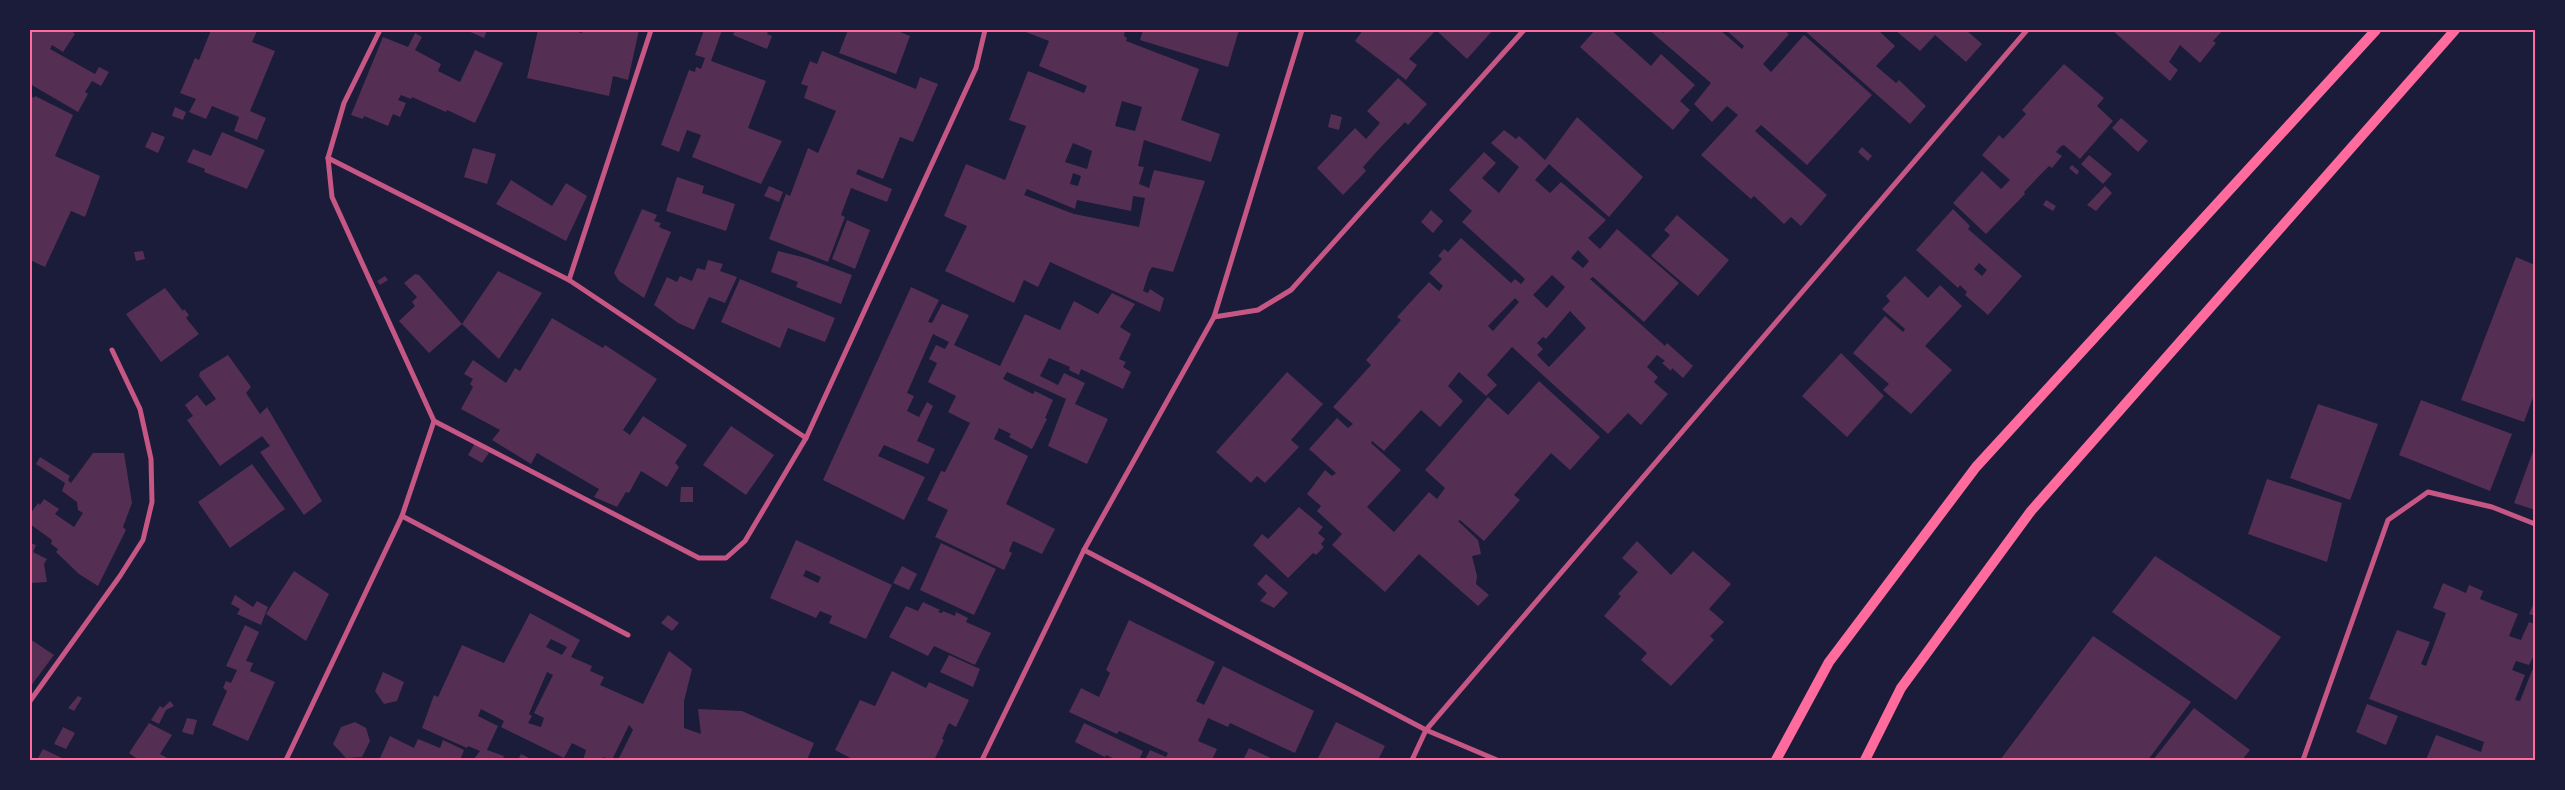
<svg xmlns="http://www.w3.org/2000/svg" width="2565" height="790" font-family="'Golos Text',sans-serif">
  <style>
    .building { fill: #542f53; fill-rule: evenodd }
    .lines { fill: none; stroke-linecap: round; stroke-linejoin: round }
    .minor { stroke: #c65784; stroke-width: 5 }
    .secondary { stroke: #ff6b9d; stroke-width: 10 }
    .neatline { fill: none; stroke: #ff6b9d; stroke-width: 2 }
  </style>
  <rect width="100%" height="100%" fill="#1b1b3a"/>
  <g class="building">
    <polygon points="30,30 70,30 75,34 63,52 52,45 50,49 95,74 99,67 109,72 101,86 92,81 85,92 88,94 78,112 30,84"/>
    <polygon points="211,30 255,30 257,31 252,42 275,51 250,111 266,118 257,140 234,131 239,117 212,106 206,119 189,112 196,99 180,93 195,58 199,60"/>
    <polygon points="466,30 487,30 484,38"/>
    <polygon points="538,30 569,30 582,33 583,30 639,30 628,80 613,76 609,96 527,78"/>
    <polygon points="704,30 722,30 711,61 766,81 748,128 782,141 761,184 692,157 701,135 687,130 679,152 661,145 689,70 695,72 696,67 701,69 705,58 695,55"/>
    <polygon points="735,30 769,30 767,34 772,36 767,49 733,35"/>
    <polygon points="848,30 901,30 900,32 910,36 896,74 839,53"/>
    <path d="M1021,30H1125L1124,36L1127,38L1126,41L1199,69L1181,120L1220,134L1211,162L1144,140L1138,166L1144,167L1139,184L1149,188L1154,170L1205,181L1173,272L1152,267L1149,272L1143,291L1148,293L1150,289L1164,298L1160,312L1050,262L1038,287L1024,280L1014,303L945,271L967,226L944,216L966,164L1005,180L1026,126L1009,120L1028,71L1084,93L1087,86L1039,66L1049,41ZM1122,101L1142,107L1135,131L1115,126ZM1073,143L1092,151L1087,169L1065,162ZM1073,173L1081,176L1078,186L1070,184ZM1027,189L1075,209L1077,200L1131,211L1133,196L1145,198L1139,227L1074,214L1024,195Z"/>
    <polygon points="1143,30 1239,30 1228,67 1140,40"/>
    <polygon points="1363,30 1493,30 1467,59 1436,30 1409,59 1417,65 1406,80 1355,41"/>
    <polygon points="1595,30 1611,30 1651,66 1661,54 1695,85 1680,101 1690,110 1673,130 1580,47"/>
    <polygon points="1649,30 1659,30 1663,33 1665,30 1720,30 1742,49 1744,46 1726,30 1784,30 1789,34 1763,64 1771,72 1804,35 1872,95 1807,165 1761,125 1755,131 1827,195 1801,226 1791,217 1784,224 1754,196 1751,199 1701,155 1738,115 1727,106 1712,122 1694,104 1711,83"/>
    <polygon points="1804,30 1878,30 1895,46 1876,66 1896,83 1899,80 1926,106 1910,124"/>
    <polygon points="1895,30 1966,30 1982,44 1966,62 1935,35 1920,51"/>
    <polygon points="2112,30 2223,30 2213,41 2216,43 2200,63 2180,45 2169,62 2178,70 2170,81"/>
    <polygon points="415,33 422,37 415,50 441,64 438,71 460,82 475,50 503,63 475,123 447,110 446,112 412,97 411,99 401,95 398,100 406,103 400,117 393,114 388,126 364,116 363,119 351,115 383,37 408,47"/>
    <polygon points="822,51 916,89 920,77 938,84 913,142 900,137 883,179 858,169 856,174 892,189 887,202 851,188 841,215 845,217 828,262 769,239 786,194 790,196 808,148 818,153 836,111 804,98 808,86 801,84 810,61 817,64"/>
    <polygon points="2064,64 2104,98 2097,106 2113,121 2080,159 2064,145 2061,146 2056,152 2062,156 2052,168 2049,166 2042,173 2024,192 2025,194 1986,234 1953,203 1982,171 2001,189 2010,180 1982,155 1999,135 2003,139 2026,114 2022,110"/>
    <polygon points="1398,78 1427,104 1408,125 1405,122 1378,150 1363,167 1366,171 1343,195 1317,168 1355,128 1366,139 1380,123 1367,111"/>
    <polygon points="30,95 34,98 35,96 73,115 55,156 100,176 85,217 71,211 45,267 30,260"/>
    <polygon points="175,107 186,112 183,120 172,116"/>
    <polygon points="1331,114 1342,117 1339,130 1328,127"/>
    <path d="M1577,117L1643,177L1609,217L1549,164L1535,180L1550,193L1561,182L1606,220L1588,238L1600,249L1617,229L1679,283L1644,322L1593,277L1590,279L1665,346L1667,343L1693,366L1683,378L1672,368L1671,371L1662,363L1665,361L1657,355L1647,367L1658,377L1654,382L1668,394L1641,425L1628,413L1608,434L1512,347L1487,375L1497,385L1486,396L1459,372L1448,386L1463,401L1440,427L1421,410L1384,451L1372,441L1371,443L1401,470L1367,507L1394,532L1429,492L1437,499L1445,488L1425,470L1488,397L1508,415L1539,381L1600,437L1570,470L1551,453L1514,495L1520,500L1484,541L1460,520L1458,521L1478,540L1481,554L1472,556L1477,576L1476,584L1489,595L1478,606L1419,554L1385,592L1332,545L1342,534L1317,511L1321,506L1307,494L1325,470L1332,476L1336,473L1309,449L1337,418L1348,428L1353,424L1333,407L1371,365L1366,360L1401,320L1397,317L1429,282L1439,291L1443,286L1429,273L1442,259L1438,256L1444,249L1448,252L1461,238L1511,283L1515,279L1521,284L1525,279L1462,222L1472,211L1449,190L1484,152L1496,163L1482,178L1499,193L1519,167L1491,143L1504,130L1516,139L1519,136L1545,160ZM1578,250L1589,261L1583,268L1571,258ZM1552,275L1565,287L1547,308L1533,295ZM1515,298L1519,302L1493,331L1488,326ZM1570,311L1586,328L1549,367L1537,355L1543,349L1537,343L1543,337L1546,339Z"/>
    <polygon points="2121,118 2148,141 2138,152 2112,128"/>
    <polygon points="152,132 165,137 158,153 145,147"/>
    <polygon points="222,132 265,150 247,189 204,172 205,169 187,162 193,149 211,156"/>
    <polygon points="1862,147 1872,156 1868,161 1858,152"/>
    <polygon points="473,148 496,154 487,184 464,177"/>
    <polygon points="2089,155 2112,174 2103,184 2081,164"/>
    <polygon points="2072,165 2079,171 2077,175 2069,168"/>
    <polygon points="677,177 704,186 702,193 735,204 726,231 666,211"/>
    <polygon points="511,180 552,206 566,183 587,196 566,241 496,204"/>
    <polygon points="769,186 783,192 779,202 764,196"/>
    <polygon points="2105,186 2112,193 2096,211 2087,205"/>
    <polygon points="2046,200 2056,206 2053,211 2043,205"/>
    <polygon points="642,209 657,215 654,221 661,223 659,227 671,232 644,298 619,281 614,273"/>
    <path d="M1953,209L1970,226L1968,229L2022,276L1988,315L1965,295L1967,292L1960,285L1958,288L1916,250ZM1979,263L1987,270L1982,276L1974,269Z"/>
    <polygon points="1431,210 1443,221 1433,233 1421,222"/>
    <polygon points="1677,215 1729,260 1698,296 1651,256 1670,235 1664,230"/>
    <polygon points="847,220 870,230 855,269 832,259"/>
    <polygon points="143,251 145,259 136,261 134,252"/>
    <polygon points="778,251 806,258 852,275 841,304 796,287 798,282 771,272"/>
    <polygon points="2516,257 2535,265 2535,392 2524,422 2461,400"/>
    <polygon points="708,260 723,264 720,271 737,277 725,303 709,297 694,330 678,323 654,305 667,277 677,282 680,276 692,281 697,268 705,270"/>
    <polygon points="498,271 542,293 499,359 462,324"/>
    <polygon points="415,274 419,275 462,324 429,353 399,321 415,306 412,302 417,297 404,283"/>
    <polygon points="385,276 388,280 380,285 377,281"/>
    <polygon points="1905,276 1928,298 1940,285 1962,306 1925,346 1952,370 1911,414 1883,390 1889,384 1853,353 1885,316 1903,332 1905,329 1882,309 1890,301 1886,296"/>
    <polygon points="740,279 835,318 825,342 788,328 780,348 721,322"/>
    <polygon points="911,287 939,300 928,322 932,323 942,304 969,315 954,345 1000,366 1025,314 1060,330 1074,301 1098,314 1112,293 1135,304 1120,327 1131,334 1119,359 1126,362 1123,367 1131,372 1123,389 1081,369 1079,375 1069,370 1070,367 1049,358 1040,376 1058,385 1064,373 1085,383 1075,404 1108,419 1087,464 1048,446 1066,399 1007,372 1003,379 1033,394 1035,391 1053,400 1045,418 1047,419 1032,449 1009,437 1011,434 999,428 994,439 1028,456 1006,504 1055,529 1042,554 1013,541 1009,551 1012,553 1004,570 935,537 948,510 927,500 941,471 945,472 970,423 948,412 956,396 928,382 937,363 929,359 936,345 945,349 949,342 933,334 907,393 914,396 907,411 919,417 927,402 933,406 917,441 935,449 928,464 884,445 878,456 925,477 904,520 823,480"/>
    <polygon points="165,288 183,311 184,309 189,315 186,318 199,334 161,362 126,314"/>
    <polygon points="552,318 603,348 605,345 657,379 623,430 630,435 643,416 687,445 675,463 679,467 667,487 641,471 629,493 626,492 617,507 594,497 599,489 537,453 531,464 492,440 500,430 461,409 473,387 470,384 473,379 464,374 473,360 506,383 515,368 520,371"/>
    <polygon points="1841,353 1884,396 1847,437 1802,396"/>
    <polygon points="228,355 251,387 246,393 260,414 267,407 322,501 304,515 260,452 270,446 262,436 220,466 187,420 193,416 185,405 197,395 206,406 216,399 199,376 200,372"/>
    <polygon points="1287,372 1323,404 1291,440 1299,447 1265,483 1257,476 1251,483 1216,452"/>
    <polygon points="2421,400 2512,434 2490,491 2399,455"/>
    <polygon points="2318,404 2378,424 2350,500 2290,478"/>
    <polygon points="731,426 774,455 746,495 703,465"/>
    <polygon points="475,443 489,453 482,463 468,455"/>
    <polygon points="2535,446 2535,510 2514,503"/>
    <polygon points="93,453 124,453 132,503 123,527 126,530 98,586 79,574 56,552 58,549 51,544 52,540 30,524 30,514 38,503 40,505 44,499 59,509 55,514 74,527 83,513 78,510 77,502 62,491 65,483 36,464 40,457 70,476 68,480 71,483"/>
    <polygon points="252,464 285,509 230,548 198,502"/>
    <polygon points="2267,479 2342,503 2327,562 2248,534"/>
    <polygon points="681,487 693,487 693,502 680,502"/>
    <polygon points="1299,507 1323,527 1318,533 1325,539 1321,544 1324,547 1316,555 1313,553 1288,578 1253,545 1262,534 1268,539"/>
    <path d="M796,540L892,585L866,639L829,623L832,616L820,611L816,618L770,598ZM806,570L821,577L818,583L803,576Z"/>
    <polygon points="1637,541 1671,575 1693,551 1731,584 1709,609 1724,622 1710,636 1714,640 1671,686 1641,660 1647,653 1604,616 1621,596 1618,594 1638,572 1622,558"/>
    <polygon points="30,543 36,545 33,552 47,559 44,564 47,582 30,583"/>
    <polygon points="941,543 996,569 974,615 920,590"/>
    <polygon points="2155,556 2281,637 2236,700 2112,612"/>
    <polygon points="902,566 917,574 909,590 893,583"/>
    <polygon points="294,571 329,594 306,641 266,614"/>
    <polygon points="1266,574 1288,593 1274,608 1260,601 1267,593 1257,584"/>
    <polygon points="2443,583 2466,593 2469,585 2483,591 2480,599 2518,614 2509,636 2521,640 2529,622 2535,624 2535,653 2529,665 2516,661 2512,670 2525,675 2515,700 2520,701 2535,663 2535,760 2426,760 2436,735 2481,752 2484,742 2369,699 2397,630 2430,642 2421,664 2426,666 2446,613 2433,608"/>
    <polygon points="235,595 253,607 257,601 268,607 261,625 237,614 240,609 231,604"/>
    <polygon points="923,602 940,610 938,612 942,613 943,611 955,616 956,612 968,618 966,622 991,633 975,665 934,646 928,656 889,637 906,606 918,611"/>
    <polygon points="2533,605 2535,605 2535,616 2529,614"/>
    <path d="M530,613L580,640L571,657L592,666L590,671L604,677L600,685L643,704L669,651L692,669L684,701V728L701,734L698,709L742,711L814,743L807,760H618L633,730L629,725L612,760L603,757L602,760H583L586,750L572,743L564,758L501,727L504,721L481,709L478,716L498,726L487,750L504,756L502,760H473L480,751L468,746L467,748L422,728L434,695L438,697L462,645L504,663ZM551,639L567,647L562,655L546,647ZM547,672L553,675L534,713L544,718L541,727L528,723L532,716L529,714Z"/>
    <polygon points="668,615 679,623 672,631 661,623"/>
    <polygon points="1129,620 1215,662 1196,701 1204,705 1223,666 1314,711 1295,753 1230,723 1228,727 1208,718 1198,741 1217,749 1212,760 1145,760 1150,750 1166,757 1168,753 1119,731 1117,734 1069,712 1081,688 1099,697 1110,673 1106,670"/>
    <polygon points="245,625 259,632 246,661 253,663 250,671 275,682 248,741 212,725 227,691 223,688 226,681 231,683 237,670 226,666"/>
    <polygon points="2093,636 2191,702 2148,760 2000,760"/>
    <polygon points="30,639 54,655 30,687"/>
    <polygon points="949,655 980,669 973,687 940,672"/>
    <polygon points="892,671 926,688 929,682 969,700 956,727 949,723 942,739 944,740 934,760 854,760 835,750 860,700 875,706"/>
    <polygon points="383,672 404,682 397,701 384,704 375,691"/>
    <polygon points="78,696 82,698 74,711 68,708"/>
    <polygon points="170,701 174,706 166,710 159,724 151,720 160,706 163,708"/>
    <polygon points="2367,704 2398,716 2386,745 2356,732"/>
    <polygon points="2194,708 2250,750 2242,760 2153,760"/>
    <polygon points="187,718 197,720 193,735 182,732"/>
    <polygon points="355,722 366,728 370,741 362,757 346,758 333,744 341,727"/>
    <polygon points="1336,722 1385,746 1378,760 1317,760"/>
    <polygon points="149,723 172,735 160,754 171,760 139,760 129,753"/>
    <polygon points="1084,723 1143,751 1139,760 1117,760 1106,755 1105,757 1075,742"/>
    <polygon points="63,727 75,733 66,749 54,744"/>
    <polygon points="390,736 414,748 418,739 440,748 443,740 464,750 461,758 463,758 379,760"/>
    <polygon points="1249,748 1275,760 1243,760"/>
    <polygon points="43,749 66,760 37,760"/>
    <polygon points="521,754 533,760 518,760"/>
  </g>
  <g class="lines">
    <g class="minor">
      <polyline points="328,158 569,280 806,438"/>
      <polyline points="569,280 651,30"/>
      <polyline points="1214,317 1258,310 1291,290 1524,30"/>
      <polyline points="434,421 699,558 726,558 745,541 806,438 976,68 985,30"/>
      <polyline points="402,516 628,635"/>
      <polyline points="1084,550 1426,730 1497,760"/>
      <polyline points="30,701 120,576 143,540 152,502 151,459 140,409 112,350"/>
      <polyline points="286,760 402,516 434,421 332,197 328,158 344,103 380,30"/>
      <polyline points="982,760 1084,550 1214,317 1302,30"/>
      <polyline points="1412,760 1426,730 2027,30"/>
      <polyline points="2303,760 2388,520 2428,492 2492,507 2535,524"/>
    </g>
    <g class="secondary">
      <polyline points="1776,760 1829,662 1976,467 2376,30"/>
      <polyline points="1865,760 1901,688 2031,511 2455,30"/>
    </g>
  </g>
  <rect width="2565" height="790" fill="none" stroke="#1b1b3a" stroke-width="62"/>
  <rect x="31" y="31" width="2503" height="728" class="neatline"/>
</svg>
